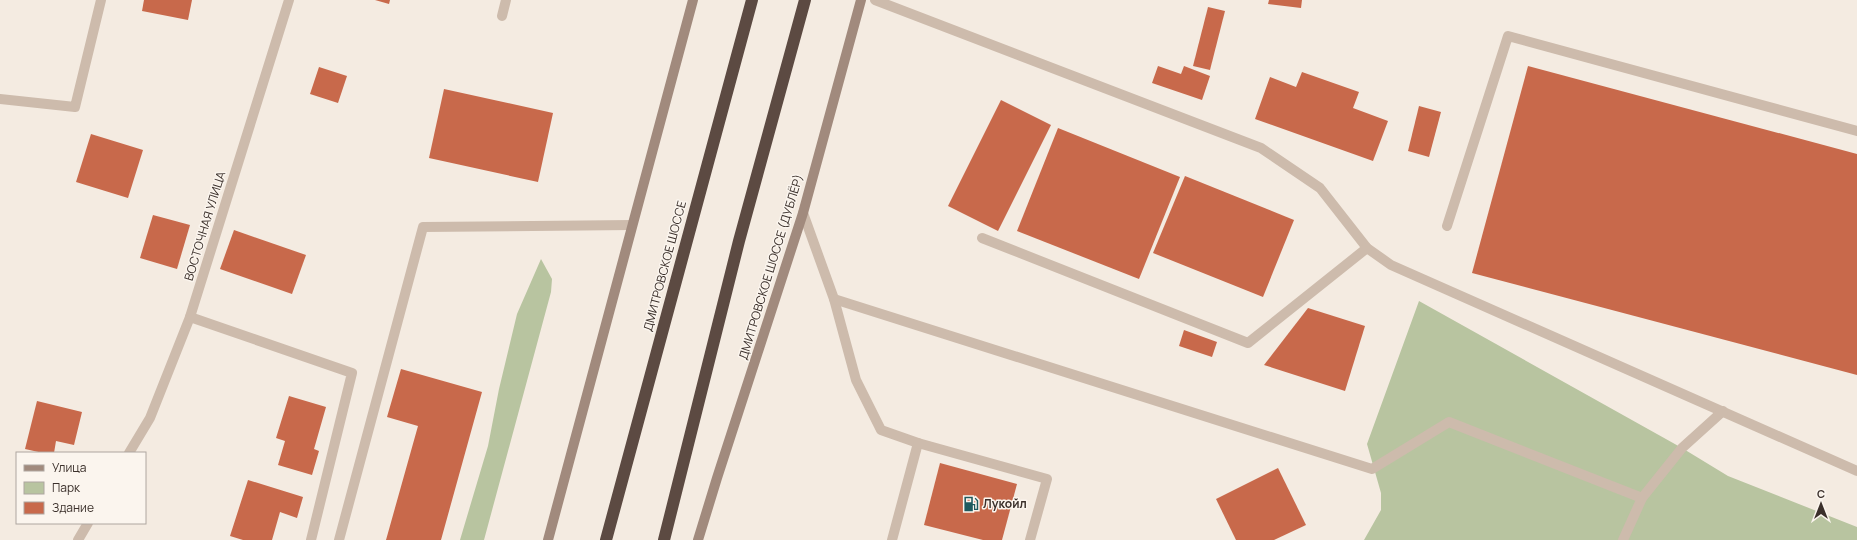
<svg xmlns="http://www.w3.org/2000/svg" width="1857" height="540" font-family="Manrope,sans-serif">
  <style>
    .green { fill: #b8c4a0 }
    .building { fill: #c8694b }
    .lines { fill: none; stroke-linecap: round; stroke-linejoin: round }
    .lane { stroke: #cdbbac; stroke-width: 10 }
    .street { stroke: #cdbbac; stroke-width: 10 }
    .secondary { stroke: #a18a7d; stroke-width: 10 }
    .highway { stroke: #5c4a42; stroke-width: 12 }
    .labels { text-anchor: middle; stroke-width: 3; stroke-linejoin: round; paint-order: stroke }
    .street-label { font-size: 12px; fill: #3b302b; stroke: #fbf5ee }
    .poi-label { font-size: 12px; font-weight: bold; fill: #3b302b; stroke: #fbf5ee; text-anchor: start }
  </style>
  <rect width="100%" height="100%" fill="#f4ebe1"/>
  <g class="green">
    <polygon points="541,259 552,279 551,292 484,540 460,540 488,446 499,389 517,314"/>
    <polygon points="1419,301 1682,448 1728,476 1857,527 1857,540 1364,540 1381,510 1381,493 1367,444"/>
  </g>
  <g class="building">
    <polygon points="144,0 192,0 188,20 142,11"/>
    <polygon points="375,0 390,0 389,4"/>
    <polygon points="1269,0 1302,0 1301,8 1268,4"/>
    <polygon points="1208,7 1225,11 1210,70 1193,66"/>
    <polygon points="1158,66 1181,74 1184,66 1210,76 1202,100 1152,83"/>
    <polygon points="1528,66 1857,154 1857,375 1472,273"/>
    <polygon points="319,67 347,76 338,103 310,94"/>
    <polygon points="1302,72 1359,92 1353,108 1388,121 1373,161 1255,119 1270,77 1296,87"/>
    <polygon points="444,89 553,113 538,182 429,158"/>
    <polygon points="1001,100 1051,125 998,231 948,206"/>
    <polygon points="1419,106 1441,112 1429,157 1408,151"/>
    <polygon points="1058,128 1180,177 1139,279 1017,231"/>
    <polygon points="91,134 143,150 128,198 76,182"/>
    <polygon points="1185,176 1294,220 1263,297 1153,253"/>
    <polygon points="153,215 190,225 177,269 140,258"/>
    <polygon points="234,230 306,255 292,294 220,269"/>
    <polygon points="1308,308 1365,326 1345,391 1264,365"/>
    <polygon points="1184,330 1217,342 1212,357 1179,346"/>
    <polygon points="401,369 482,392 441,540 386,540 418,426 387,417"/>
    <polygon points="289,396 326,407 314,449 319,451 312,475 278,465 285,441 276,438"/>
    <polygon points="37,401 82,412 74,445 56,441 54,453 43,453 25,449"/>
    <polygon points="940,463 1017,484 1002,540 983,540 924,525"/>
    <polygon points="1278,468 1306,525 1274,540 1236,540 1216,499"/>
    <polygon points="248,480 303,497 297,518 280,512 272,540 243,540 230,536"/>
  </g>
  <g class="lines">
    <g class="lane">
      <polyline points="875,0 1261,148 1320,188 1367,248 1391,265 1857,471"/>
      <polyline points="502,16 506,0"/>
      <polyline points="803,213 834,299 856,380 881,430 918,443 892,540"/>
      <polyline points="1447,226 1508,36 1857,131"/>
      <polyline points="982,238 1248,343 1367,248"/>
      <polyline points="834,299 1372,469 1449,422 1642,498"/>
      <polyline points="190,317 352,373 311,540"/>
      <polyline points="918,443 1047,479 1030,540"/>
      <polyline points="339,540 423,227 632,225"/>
      <polyline points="1623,540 1642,498 1682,448 1723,411"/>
    </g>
    <g class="street">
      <polyline points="0,99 75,107 101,0"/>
      <polyline points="129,453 150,418 190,317 289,0"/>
      <polyline points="78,540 88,523"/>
    </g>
    <g class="secondary">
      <polyline points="548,540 693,0"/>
      <polyline points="698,540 717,478 803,213 861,0"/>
    </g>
    <g class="highway">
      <polyline points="606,540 752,0"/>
      <polyline points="664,540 739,241 805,0"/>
    </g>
  </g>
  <defs>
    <g id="fuel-bare" transform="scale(1.2)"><path d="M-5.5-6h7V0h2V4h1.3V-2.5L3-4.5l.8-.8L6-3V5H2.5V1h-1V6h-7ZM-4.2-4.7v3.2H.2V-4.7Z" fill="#1f5a5e" stroke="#fbf5ee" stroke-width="2.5" paint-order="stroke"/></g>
  </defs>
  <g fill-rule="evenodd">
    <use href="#fuel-bare" x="971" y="504"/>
  </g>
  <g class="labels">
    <g class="street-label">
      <text transform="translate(205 226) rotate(-73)" y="4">ВОСТОЧНАЯ УЛИЦА</text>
      <text transform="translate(665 266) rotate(-75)" y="4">ДМИТРОВСКОЕ ШОССЕ</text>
      <text transform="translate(771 267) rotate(-73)" y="4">ДМИТРОВСКОЕ ШОССЕ (ДУБЛЁР)</text>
    </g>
    <g class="poi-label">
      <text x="983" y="508">Лукойл</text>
    </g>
  </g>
  <rect x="16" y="452" width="130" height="72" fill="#fbf5ee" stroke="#aea6a0"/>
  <rect x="24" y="465" width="20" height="6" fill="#a18a7d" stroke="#aea6a0"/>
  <text x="52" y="472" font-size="12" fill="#3b302b">Улица</text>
  <rect x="24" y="482" width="20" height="12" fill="#b8c4a0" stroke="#aea6a0"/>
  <text x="52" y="492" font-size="12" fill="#3b302b">Парк</text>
  <rect x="24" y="502" width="20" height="12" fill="#c8694b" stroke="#aea6a0"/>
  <text x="52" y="512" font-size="12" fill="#3b302b">Здание</text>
  <g transform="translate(1821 504)" stroke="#fbf5ee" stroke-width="3" paint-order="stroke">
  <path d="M0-3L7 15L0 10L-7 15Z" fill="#3b302b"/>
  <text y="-6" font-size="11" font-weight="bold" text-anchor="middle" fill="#3b302b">С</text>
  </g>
</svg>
